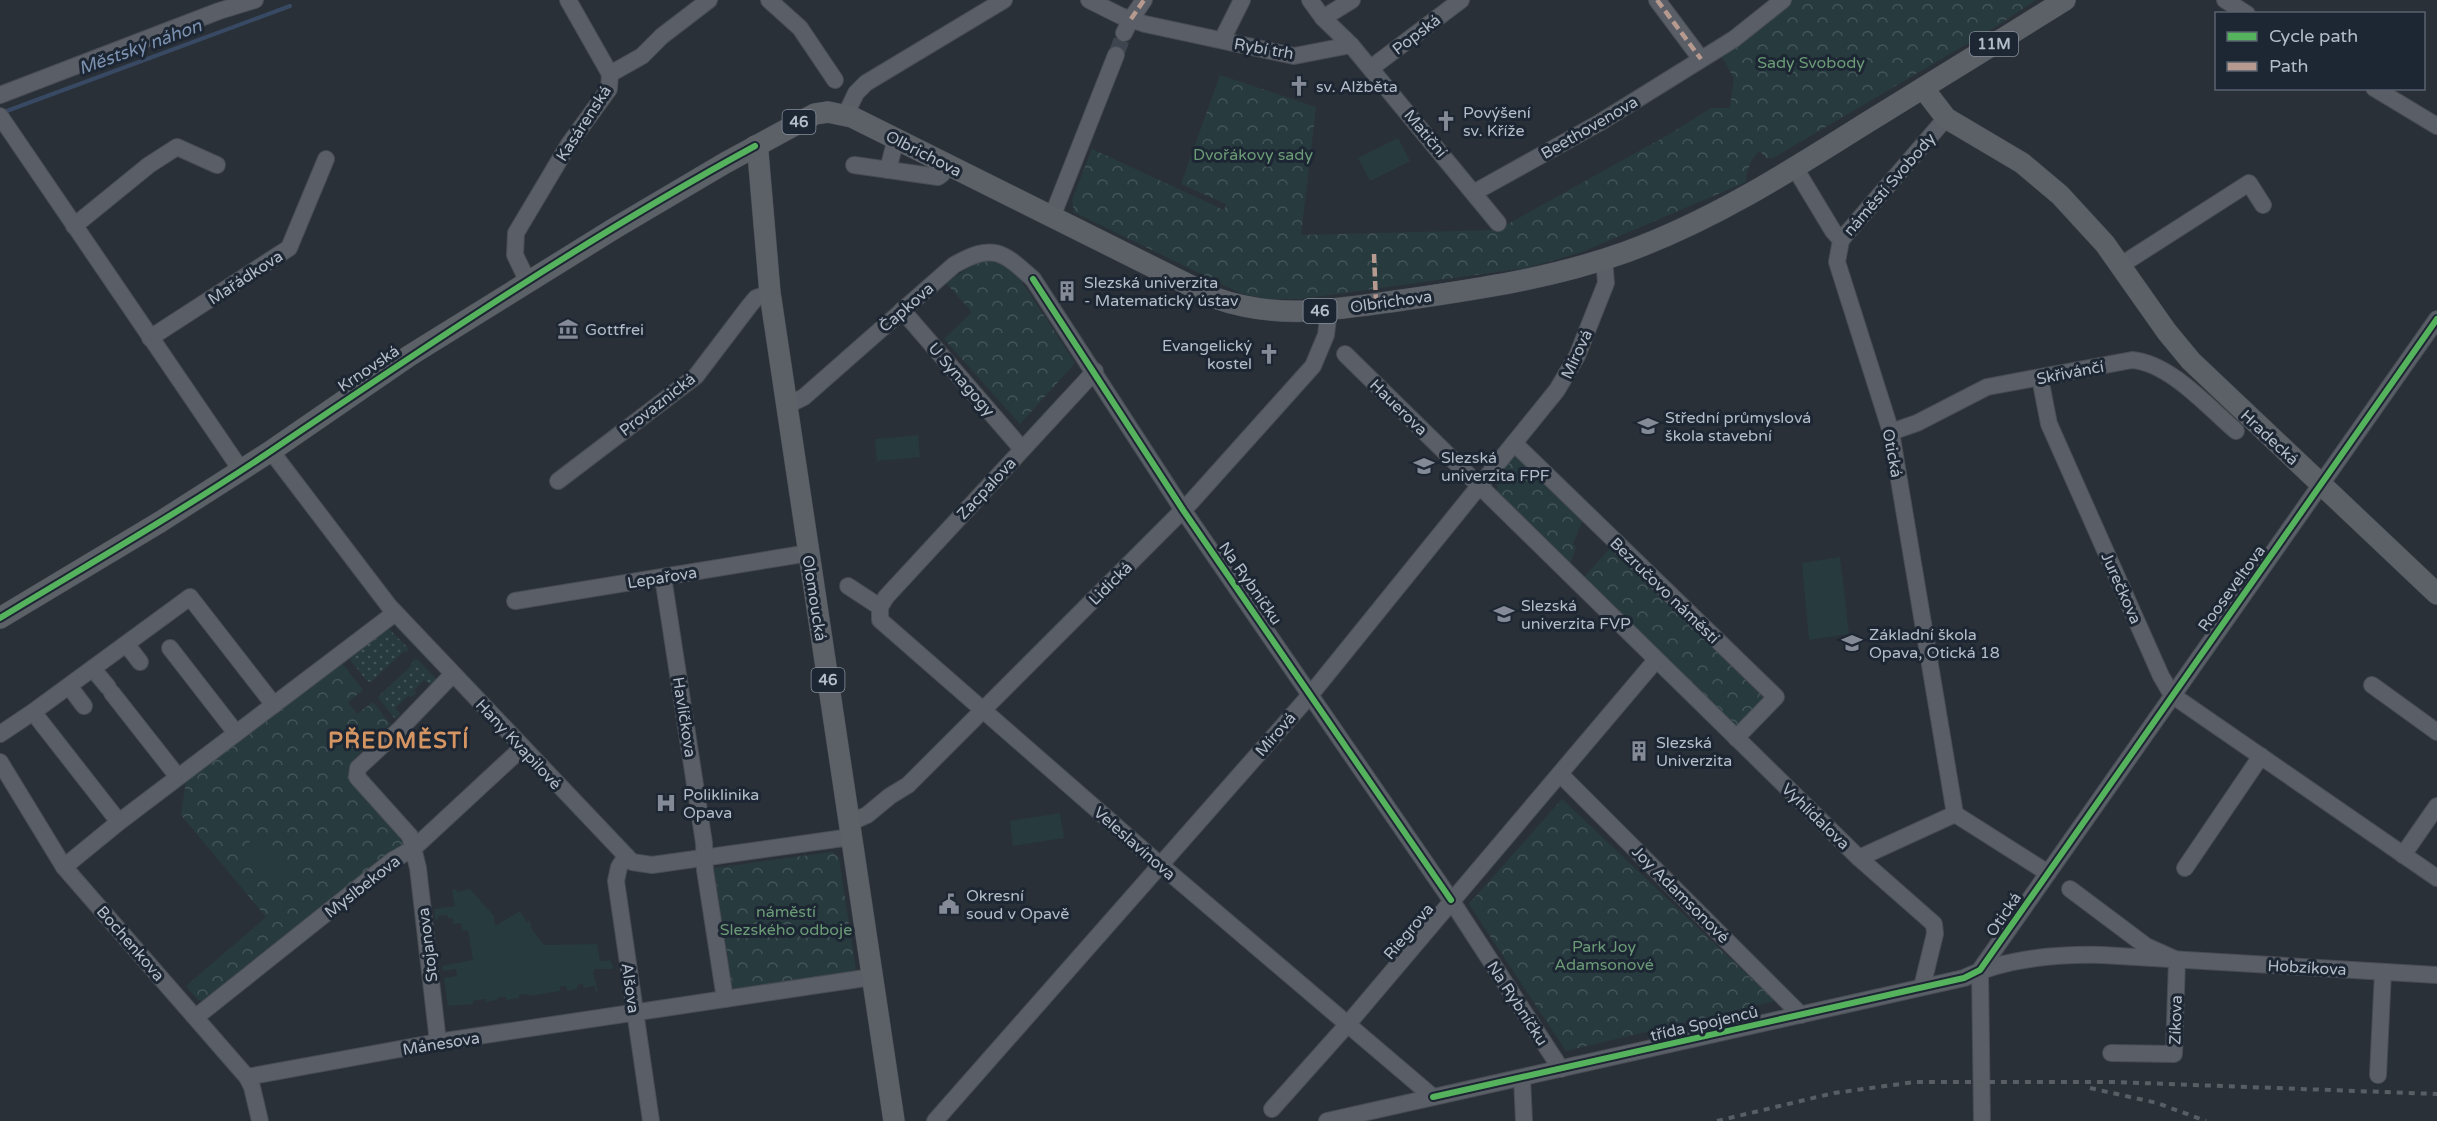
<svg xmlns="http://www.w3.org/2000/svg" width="2437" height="1121" font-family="'Varela Round',sans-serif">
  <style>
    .grass { fill: url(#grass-dots) }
    .park { fill: url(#park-crowns) }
    .garden { fill: #273a3e }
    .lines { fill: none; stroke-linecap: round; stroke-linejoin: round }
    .stream { stroke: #384963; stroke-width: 4 }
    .minor-tunnel { stroke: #3f454e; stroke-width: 16; stroke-dasharray: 16 8; stroke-linecap: butt }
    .minor-casing { stroke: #484c53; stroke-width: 18 }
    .major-casing { stroke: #484c55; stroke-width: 22 }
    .minor { stroke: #5a5e66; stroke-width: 16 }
    .major { stroke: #5c6168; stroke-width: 21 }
    .rail { stroke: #595d64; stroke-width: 4; stroke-dasharray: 6 6; stroke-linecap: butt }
    .quiet { stroke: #b69a8f; stroke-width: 4.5; stroke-dasharray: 9 4.5; stroke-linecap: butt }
    .cycleway-casing { stroke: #1d2633; stroke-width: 10 }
    .cycleway { stroke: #56b35d; stroke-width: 6 }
    .labels { text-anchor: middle; stroke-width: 6; stroke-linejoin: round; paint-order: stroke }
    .shield { fill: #1d2633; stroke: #878f9c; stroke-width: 1.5 }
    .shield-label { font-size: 15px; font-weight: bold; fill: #b4bcc9 }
    .street-label { font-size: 16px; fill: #b4bcc9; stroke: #1d2633 }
    .park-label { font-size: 16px; fill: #6b9a76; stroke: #1d2633 }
    .poi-label { font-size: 16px; fill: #b4bcc9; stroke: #1d2633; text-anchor: start }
    .water-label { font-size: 18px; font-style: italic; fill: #7c92b1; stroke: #1d2633 }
    .district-label { font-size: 22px; font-weight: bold; letter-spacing: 1.5px; fill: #d59563; stroke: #1d2633 }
  </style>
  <defs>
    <pattern id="grass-dots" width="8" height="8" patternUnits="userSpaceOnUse" patternTransform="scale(1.5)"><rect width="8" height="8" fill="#273a3e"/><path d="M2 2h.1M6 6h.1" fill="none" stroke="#445559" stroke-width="1.8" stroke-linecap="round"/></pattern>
    <pattern id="park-crowns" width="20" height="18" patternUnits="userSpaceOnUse" patternTransform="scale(1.5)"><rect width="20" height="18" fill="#273a3e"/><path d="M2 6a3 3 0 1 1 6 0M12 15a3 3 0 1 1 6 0" fill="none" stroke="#445559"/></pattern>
  </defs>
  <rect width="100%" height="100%" fill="#2a3038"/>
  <g class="grass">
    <polygon points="384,624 408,648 408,652 404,651 371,682 367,681 348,657"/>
    <polygon points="414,659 418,660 437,680 432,685 424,680 414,690 416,693 411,697 408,696 395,708 400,714 395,719 378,697 410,667"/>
  </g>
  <g class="park">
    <path d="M1790,0H2036L1994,28L1773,158H1766L1760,151C1752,156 1745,173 1746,182L1582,252L1526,268L1300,299H1268L1242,294L1074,212L1072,200L1092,149L1224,210L1226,204L1181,184L1220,75L1316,107L1301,235L1497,230L1668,135L1711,108H1730L1734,78L1720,54Z"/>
    <polygon points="995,260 1005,263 1018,276 1075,363 1020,424 944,339 972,312 946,283 976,263"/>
    <polygon points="1516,454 1583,519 1573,544 1576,547 1570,564 1495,491 1498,488 1496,484 1497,479"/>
    <polygon points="1612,546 1766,696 1736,725 1584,577"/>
    <polygon points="341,662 363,690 348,702 357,714 373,702 390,724 354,759 350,768 409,841 203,1002 198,1000 186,986 266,917 181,815 186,781"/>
    <polygon points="1562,799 1775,1001 1566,1051 1469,904"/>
    <polygon points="832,852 839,858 856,971 733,990 714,868"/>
  </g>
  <g class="garden">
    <polygon points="1398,138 1410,161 1370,181 1358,158"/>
    <polygon points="918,435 920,457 877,461 875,439"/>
    <polygon points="1840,557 1849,634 1809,640 1802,563"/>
    <polygon points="1060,813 1064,838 1013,846 1010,821"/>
    <polygon points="262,832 291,868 269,886 240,850"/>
    <polygon points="456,889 457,892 470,889 494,916 495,926 520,911 527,922 530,921 531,928 544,945 597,944 600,961 610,960 614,969 595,969 593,972 598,991 596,992 595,986 584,988 583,984 577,985 577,989 567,991 566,986 560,987 560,991 529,996 528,994 519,995 519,998 506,1000 506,997 497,998 497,1000 486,1002 486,999 473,1001 473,1004 448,1006 444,978 457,976 456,969 443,971 442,966 473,960 468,930 463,931 461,923 453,924 453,918 448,918 447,915 438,916 438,919 435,920 434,909 455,906 452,890"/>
  </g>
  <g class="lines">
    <polyline class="stream" points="4,112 290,6"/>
    <polyline class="minor-tunnel" points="1116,55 1124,33"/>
    <g class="minor-casing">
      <g id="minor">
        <polyline points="769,0 800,28 835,80"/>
        <polyline points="1089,0 1121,16 1145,24 1294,56 1351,45 1323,18 1310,0"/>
        <polyline points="1657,0 1701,59"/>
        <polyline points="2225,0 2247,14"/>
        <polyline points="1323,18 1352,0"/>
        <polyline points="1124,33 1131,19 1144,0"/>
        <polyline points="1222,40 1242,0"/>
        <polyline points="1351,45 1498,223"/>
        <polyline points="1371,68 1461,0"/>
        <polyline points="610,74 642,56 662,36 709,0"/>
        <polyline points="2374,88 2437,126"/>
        <polyline points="0,95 219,11 255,0"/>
        <polyline points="846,114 856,93 866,83 1004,0"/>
        <polyline points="0,116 241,470"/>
        <polyline points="854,165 938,177 942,174 946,165"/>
        <polyline points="1795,168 1833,231 1841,240"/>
        <polyline points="888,170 896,138"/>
        <polyline points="1475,192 1599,123 1734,39 1783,0"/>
        <polyline points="1052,217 1116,55"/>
        <polyline points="74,226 149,165 177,147 217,165"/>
        <polyline points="1841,240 1837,262 1891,432 1955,814"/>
        <polyline points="1841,240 1946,118"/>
        <polyline points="2121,265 2249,183 2263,205"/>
        <polyline points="528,282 515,255 516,233 569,144 609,89 610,74 568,0"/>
        <polyline points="902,310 1022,449"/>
        <polyline points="150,338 289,248 326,159"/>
        <polyline points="1345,354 1859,858 1934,924 1935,934 1922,987"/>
        <polyline points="1095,371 886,597 880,607 880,620 1150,856 1433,1097"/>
        <polyline points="2040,378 2049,424 2161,676 2172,695 2437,878"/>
        <path d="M786,406L804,397L954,265C993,243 1002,251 1033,279L1183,510L1451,900L1561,1069"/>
        <path d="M1891,432L1917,423L1987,387L2132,360C2170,363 2208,407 2236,431"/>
        <polyline points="1514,443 1776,697 1736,738"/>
        <polyline points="271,451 389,606 632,862 652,865 851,837"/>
        <polyline points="558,481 696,376 750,305 756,298 770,293"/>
        <polyline points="663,577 704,843 705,870 725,999"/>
        <polyline points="848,586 880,607"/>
        <polyline points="515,601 809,553"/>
        <polyline points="127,645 140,662"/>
        <polyline points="170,648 236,733"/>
        <polyline points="93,669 108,687"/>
        <polyline points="2372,685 2437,732"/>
        <polyline points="69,686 84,706"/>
        <polyline points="112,693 178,777"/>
        <polyline points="33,712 119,822"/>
        <polyline points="0,734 33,712 190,597 274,705"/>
        <polyline points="0,762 64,867 247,1077 252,1087 260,1121"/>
        <polyline points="1560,774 1801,1015"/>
        <polyline points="849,823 867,815 890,796 908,785 1191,502 1313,366 1326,335 1329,310"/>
        <polyline points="2403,855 2437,806"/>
        <polyline points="626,856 619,867 616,881 651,1121"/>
        <polyline points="1859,858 1955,814 2048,873"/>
        <polyline points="64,867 119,822 395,613"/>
        <polyline points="2185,868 2261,756"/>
        <polyline points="2070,889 2146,946 2177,960 2174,1054 2111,1053"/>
        <polyline points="196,1017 393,860 414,848 523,747"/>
        <polyline points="438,1042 418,868 410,836 357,777 358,768 401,728 453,674"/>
        <polyline points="2378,1075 2383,972"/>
        <polyline points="247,1077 438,1042 872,977"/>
        <polyline points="1522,1078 1524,1121"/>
        <polyline points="1272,1109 1347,1025 1656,660"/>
        <polyline points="935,1121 1311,694 1557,390 1577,356 1606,283 1604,259"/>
        <path d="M1327,1121L1964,978C2006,958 2056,954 2102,955L2437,975"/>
        <polyline points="1982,1121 1980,970 2437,319"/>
      </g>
    </g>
    <g class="major-casing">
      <g id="major">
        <polyline points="1923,88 1946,118 2022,163 2060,195 2105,244 2167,332 2191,361 2437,594"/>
        <polyline points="755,146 758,153 770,293 894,1121"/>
        <path d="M0,618L160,522L271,451L409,356L615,228L725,163L815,114L828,112L852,117L1215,298C1280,321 1337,309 1403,300C1478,289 1554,278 1626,252C1711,221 1787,173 1863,125C1931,83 1998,42 2065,0"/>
      </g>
    </g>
    <use href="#minor" class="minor"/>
    <use href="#major" class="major"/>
    <g class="rail">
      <polyline points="2090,1088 2157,1103 2206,1121"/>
      <polyline points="1717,1121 1834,1093 1915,1082 2114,1082 2437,1094"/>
    </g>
    <g class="quiet">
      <polyline points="1657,0 1701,59"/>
      <polyline points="1131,19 1144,0"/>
      <polyline points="1374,254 1376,303"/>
    </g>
    <g class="cycleway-casing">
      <g id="cycleway">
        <polyline points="1033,279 1183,510 1451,900"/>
        <path d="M0,618C91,563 183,510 271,451C429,344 588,237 755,146"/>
        <polyline points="1433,1097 1964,978 1980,970 2437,319"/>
      </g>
    </g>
    <use href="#cycleway" class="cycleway"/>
  </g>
  <defs>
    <g id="church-bare" transform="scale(1.62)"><path d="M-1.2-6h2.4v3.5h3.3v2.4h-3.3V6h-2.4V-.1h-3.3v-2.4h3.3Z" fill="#848b96" stroke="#1d2633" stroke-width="2.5" paint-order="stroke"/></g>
    <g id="building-bare" transform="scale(1.62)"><path d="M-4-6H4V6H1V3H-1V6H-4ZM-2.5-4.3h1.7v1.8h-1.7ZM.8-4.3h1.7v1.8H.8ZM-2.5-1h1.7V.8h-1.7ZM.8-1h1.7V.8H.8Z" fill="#848b96" stroke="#1d2633" stroke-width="2.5" paint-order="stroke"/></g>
    <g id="museum-bare" transform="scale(1.62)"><path d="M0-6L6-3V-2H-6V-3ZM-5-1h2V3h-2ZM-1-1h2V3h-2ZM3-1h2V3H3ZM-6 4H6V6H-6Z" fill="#848b96" stroke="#1d2633" stroke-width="2.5" paint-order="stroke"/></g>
    <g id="school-bare" transform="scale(1.62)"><path d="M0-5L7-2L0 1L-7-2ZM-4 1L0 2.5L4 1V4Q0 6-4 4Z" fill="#848b96" stroke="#1d2633" stroke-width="2.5" paint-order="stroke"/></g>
    <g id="university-bare" transform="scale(1.62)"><path d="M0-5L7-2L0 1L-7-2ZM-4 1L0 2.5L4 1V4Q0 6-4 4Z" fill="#848b96" stroke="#1d2633" stroke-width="2.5" paint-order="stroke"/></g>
    <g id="hospital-bare" transform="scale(1.62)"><path d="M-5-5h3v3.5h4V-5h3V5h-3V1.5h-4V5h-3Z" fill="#848b96" stroke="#1d2633" stroke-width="2.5" paint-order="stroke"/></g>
    <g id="civic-bare" transform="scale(1.62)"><path d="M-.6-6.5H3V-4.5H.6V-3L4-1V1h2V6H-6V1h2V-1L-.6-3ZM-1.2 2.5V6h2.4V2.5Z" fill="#848b96" stroke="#1d2633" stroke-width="2.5" paint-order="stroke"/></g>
  </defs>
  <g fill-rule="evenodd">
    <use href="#church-bare" x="1299" y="86"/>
    <use href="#church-bare" x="1446" y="121"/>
    <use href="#building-bare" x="1067" y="291"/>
    <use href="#museum-bare" x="568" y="329"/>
    <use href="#church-bare" x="1269" y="354"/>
    <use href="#school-bare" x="1648" y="426"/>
    <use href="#university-bare" x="1424" y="466"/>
    <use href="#university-bare" x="1504" y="614"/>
    <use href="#school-bare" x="1852" y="643"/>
    <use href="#building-bare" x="1639" y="751"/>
    <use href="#hospital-bare" x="666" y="803"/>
    <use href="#civic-bare" x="949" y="904"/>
  </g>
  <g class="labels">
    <g class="shield">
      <rect x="1970" y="32" width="48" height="24" rx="4.5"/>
      <rect x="782.5" y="110" width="33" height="24" rx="4.5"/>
      <rect x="1303.5" y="299" width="33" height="24" rx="4.5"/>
      <rect x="811.5" y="668" width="33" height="24" rx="4.5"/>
    </g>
    <g class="shield-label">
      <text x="1994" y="49">11M</text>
      <text x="799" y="127">46</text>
      <text x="1320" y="316">46</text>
      <text x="828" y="685">46</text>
    </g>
    <g class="street-label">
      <text transform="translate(1416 34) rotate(-37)" y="6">Popská</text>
      <text transform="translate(1264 48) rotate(10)" y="6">Rybí trh</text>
      <text transform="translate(583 123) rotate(-57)" y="6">Kasárenská</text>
      <text transform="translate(1589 127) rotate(-30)" y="6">Beethovenova</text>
      <text transform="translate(1426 133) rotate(50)" y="6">Matiční</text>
      <text transform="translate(924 153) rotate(27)" y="6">Olbrichova</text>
      <text transform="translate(1889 184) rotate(-49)" y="6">náměstí Svobody</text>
      <text transform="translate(245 277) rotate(-33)" y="6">Mařádkova</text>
      <text transform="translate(1391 301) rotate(-8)" y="6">Olbrichova</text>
      <text transform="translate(906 307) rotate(-41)" y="6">Čapkova</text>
      <text transform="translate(1576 354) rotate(-65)" y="6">Mírová</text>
      <text transform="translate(368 368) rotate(-34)" y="6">Krnovská</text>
      <text transform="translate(2070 372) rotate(-11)" y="6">Skřivánčí</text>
      <text transform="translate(962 379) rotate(49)" y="6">U Synagogy</text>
      <text transform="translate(657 404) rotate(-38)" y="6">Provaznická</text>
      <text transform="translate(1399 407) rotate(44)" y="6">Hauerova</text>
      <text transform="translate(2270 437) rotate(43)" y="6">Hradecká</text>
      <text transform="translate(1893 453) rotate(79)" y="6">Otická</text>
      <text transform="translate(986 488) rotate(-47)" y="6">Zacpalova</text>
      <text transform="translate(662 577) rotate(-9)" y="6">Lepařova</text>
      <text transform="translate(1110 583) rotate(-45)" y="6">Lidická</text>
      <text transform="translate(1251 583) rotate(55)" y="6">Na Rybníčku</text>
      <text transform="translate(2122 588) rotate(66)" y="6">Jurečkova</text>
      <text transform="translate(2231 588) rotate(-54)" y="6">Rooseveltova</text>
      <text transform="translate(1665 590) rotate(44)" y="6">Bezručovo náměstí</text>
      <text transform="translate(815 598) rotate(81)" y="6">Olomoucká</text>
      <text transform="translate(685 717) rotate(81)" y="6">Havlíčkova</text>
      <text transform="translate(1275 734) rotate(-49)" y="6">Mírová</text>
      <text transform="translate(519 744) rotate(47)" y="6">Hany Kvapilové</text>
      <text transform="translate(1816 816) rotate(44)" y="6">Vyhlídalova</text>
      <text transform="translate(1135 843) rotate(41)" y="6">Veleslavínova</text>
      <text transform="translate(362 886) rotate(-38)" y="6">Myslbekova</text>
      <text transform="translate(1681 894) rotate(45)" y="6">Joy Adamsonové</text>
      <text transform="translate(2003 914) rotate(-56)" y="6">Otická</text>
      <text transform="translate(1408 931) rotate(-50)" y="6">Riegrova</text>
      <text transform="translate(131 943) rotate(49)" y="6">Bochenkova</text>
      <text transform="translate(427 945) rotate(-97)" y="6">Stojanova</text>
      <text transform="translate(2307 967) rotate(3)" y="6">Hobzíkova</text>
      <text transform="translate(631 988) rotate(82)" y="6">Alšova</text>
      <text transform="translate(1518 1003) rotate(57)" y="6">Na Rybníčku</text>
      <text transform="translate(2175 1020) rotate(-88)" y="6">Zíkova</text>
      <text transform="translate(1704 1023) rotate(-13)" y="6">třída Spojenců</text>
      <text transform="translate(441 1043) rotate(-9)" y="6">Mánesova</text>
    </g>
    <g class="park-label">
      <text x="1811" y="68">Sady Svobody</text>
      <text x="1253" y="160">Dvořákovy sady</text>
      <text x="786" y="917">náměstí<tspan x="786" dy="18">Slezského odboje</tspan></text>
      <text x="1604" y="952">Park Joy<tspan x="1604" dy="18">Adamsonové</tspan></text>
    </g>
    <g class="poi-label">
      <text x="1316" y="92">sv. Alžběta</text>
      <text x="1463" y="118">Povýšení<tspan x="1463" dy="18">sv. Kříže</tspan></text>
      <text x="1084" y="288">Slezská univerzita<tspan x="1084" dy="18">- Matematický ústav</tspan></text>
      <text x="585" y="335">Gottfrei</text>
      <text x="1252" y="351" text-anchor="end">Evangelický<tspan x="1252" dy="18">kostel</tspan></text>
      <text x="1665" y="423">Střední průmyslová<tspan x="1665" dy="18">škola stavební</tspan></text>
      <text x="1441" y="463">Slezská<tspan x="1441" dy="18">univerzita FPF</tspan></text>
      <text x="1521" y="611">Slezská<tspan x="1521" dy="18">univerzita FVP</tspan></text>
      <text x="1869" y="640">Základní škola<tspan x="1869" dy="18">Opava, Otická 18</tspan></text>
      <text x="1656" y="748">Slezská<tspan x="1656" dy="18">Univerzita</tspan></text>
      <text x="683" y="800">Poliklinika<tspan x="683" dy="18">Opava</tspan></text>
      <text x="966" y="901">Okresní<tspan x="966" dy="18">soud v Opavě</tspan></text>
    </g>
    <g class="water-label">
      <text transform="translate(140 47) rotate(-20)" y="6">Městský náhon</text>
    </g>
    <g class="district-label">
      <text x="399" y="748">PŘEDMĚSTÍ</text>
    </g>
  </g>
  <rect x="2215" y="12" width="210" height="78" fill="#1d2633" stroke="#59626f" stroke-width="1.5"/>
  <rect x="2227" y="32" width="30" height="9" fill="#56b35d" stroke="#59626f" stroke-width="1.5"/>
  <text x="2269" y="42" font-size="18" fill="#b4bcc9">Cycle path</text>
  <rect x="2227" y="62" width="30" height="9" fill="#b69a8f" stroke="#59626f" stroke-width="1.5"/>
  <text x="2269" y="72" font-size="18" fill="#b4bcc9">Path</text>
</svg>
